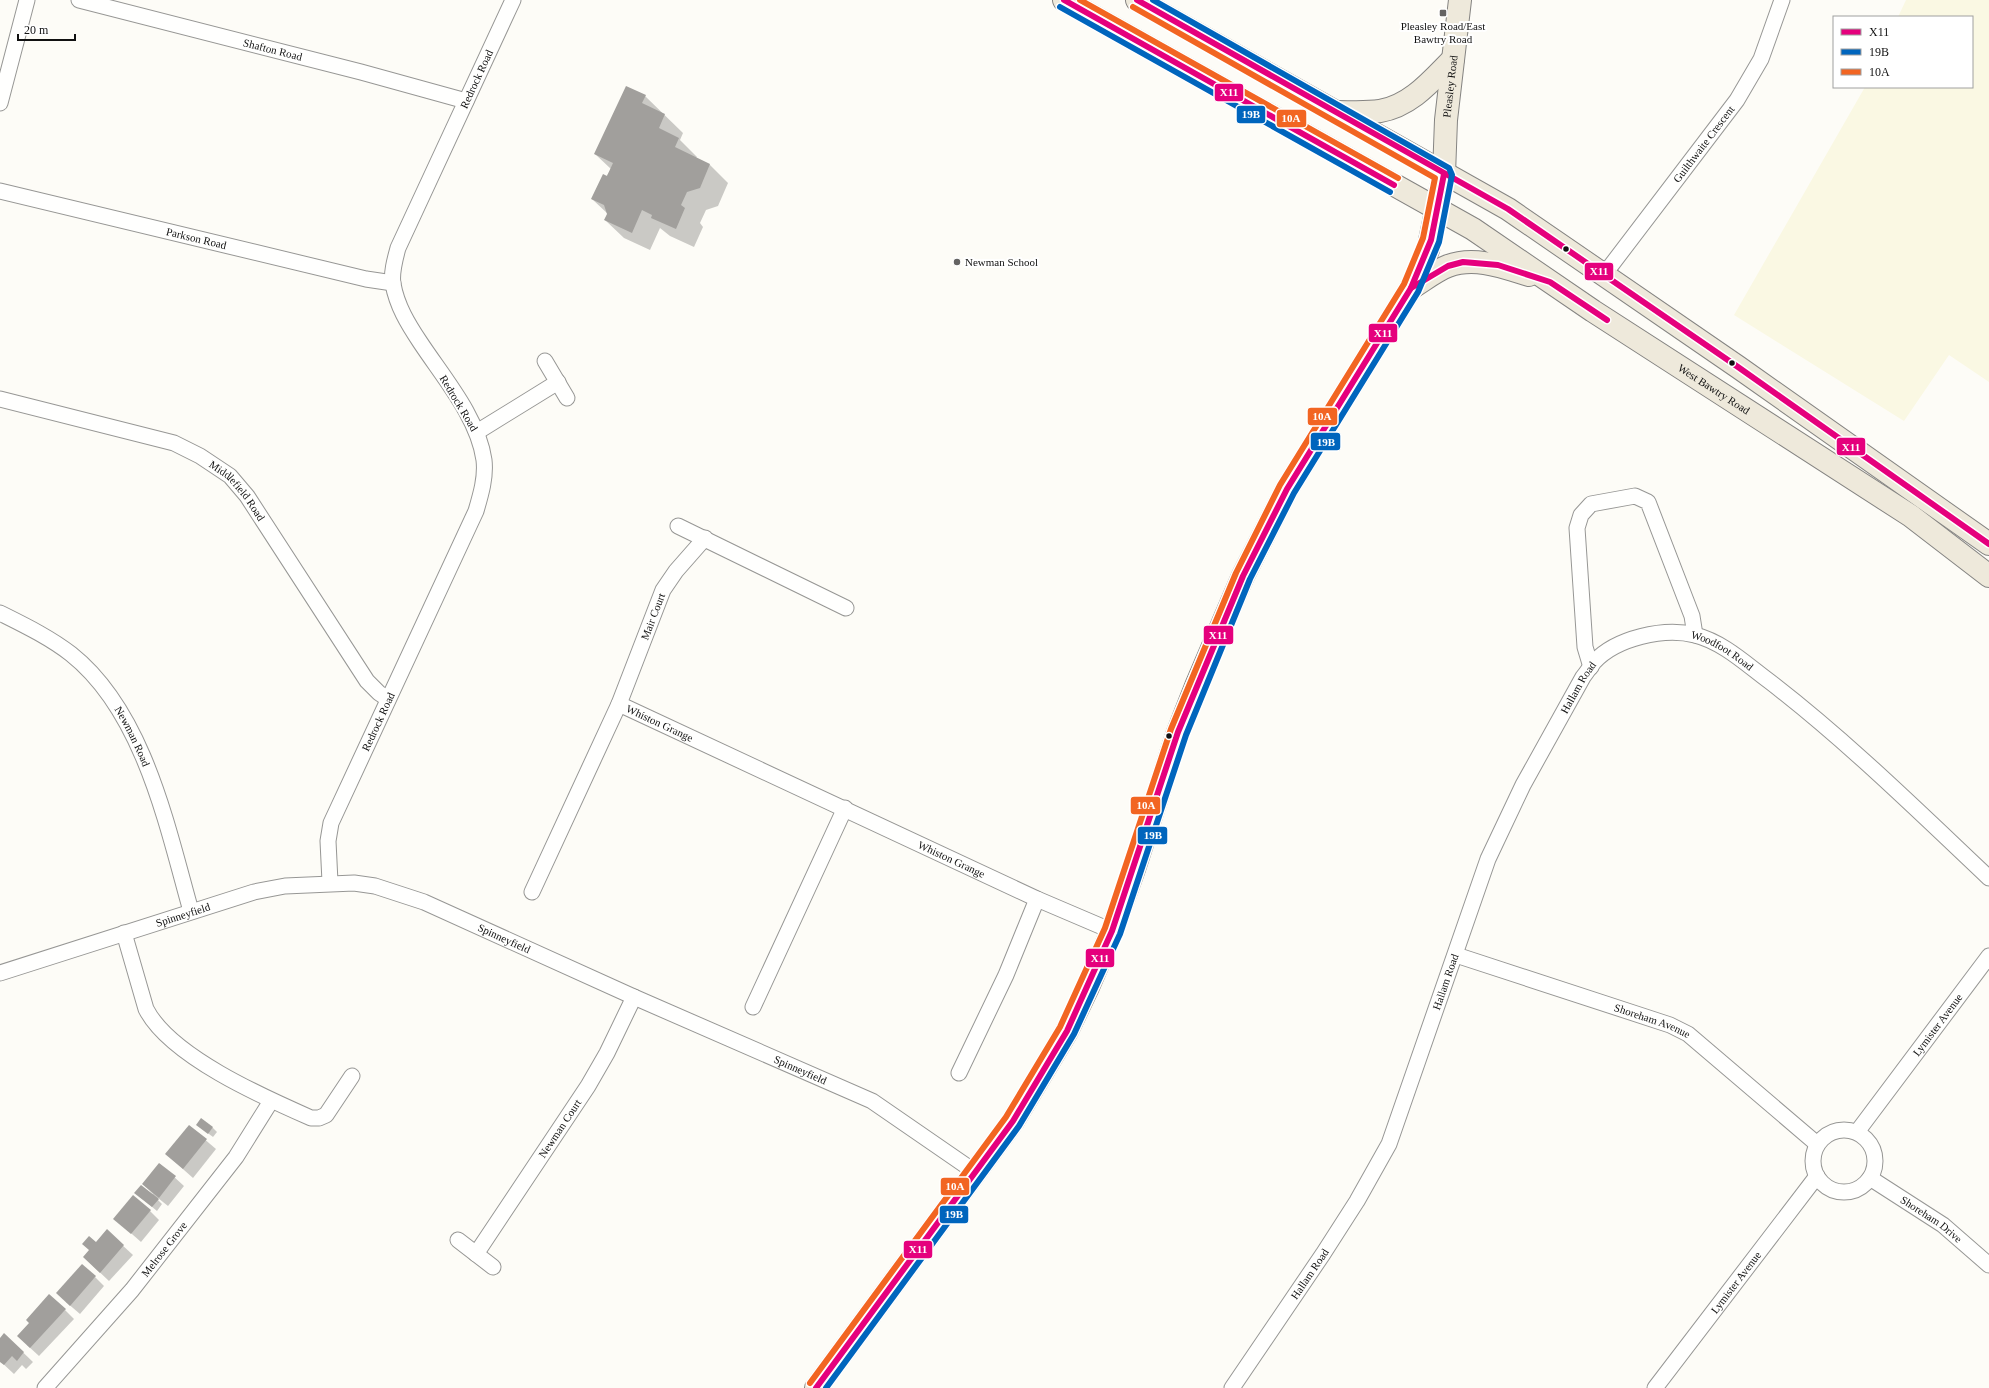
<svg xmlns="http://www.w3.org/2000/svg" width="1989" height="1388" font-family="Georgia,serif">
  <style>
    .farmland { fill: #faf8e3 }
    .shadow { fill: #0003 }
    .building { fill: #a19f9c }
    .lines { fill: none; stroke-linecap: round; stroke-linejoin: round }
    .minor-casing { stroke: #979795; stroke-width: 17 }
    .primary-casing { stroke: #858482; stroke-width: 24 }
    .minor { stroke: #fffffe; stroke-width: 15 }
    .primary { stroke: #eee9db; stroke-width: 22 }
    .bus-1-casing { stroke: #fff; stroke-width: 9 }
    .bus-2-casing { stroke: #fff; stroke-width: 9 }
    .bus-3-casing { stroke: #fff; stroke-width: 9 }
    .bus-1 { stroke: #e5007d; stroke-width: 6 }
    .bus-2 { stroke: #0065bd; stroke-width: 6 }
    .bus-3 { stroke: #f26522; stroke-width: 6 }
    .poi-dot { fill: #646362; stroke: #fff; stroke-width: 1.5 }
    .bus-dot { fill: #111; stroke: #fff; stroke-width: 1.5 }
    .labels { text-anchor: middle; stroke-width: 4; stroke-linejoin: round; paint-order: stroke }
    .poi-label { font-size: 11px; fill: #111; stroke: #fff }
    .street-label { font-size: 11px; fill: #111; stroke: #fff }
    .line-badge { stroke: #fff; stroke-width: 1.5 }
    .badge-label { font-size: 11px; text-anchor: middle; font-weight: bold; fill: #fff }
  </style>
  <rect width="100%" height="100%" fill="#fdfcf7"/>
  <polygon class="farmland" points="1906,0 1989,0 1989,382 1949,355 1904,421 1734,315 1865,87 1972,87 1972,17 1898,17"/>
  <g class="shadow">
    <polygon points="645,96 683,133 680,140 697,157 696,158 710,165 728,183 718,206 706,210 700,223 703,227 694,247 670,236 660,228 650,250 624,238 605,220 608,214 592,199 611,169 595,154"/>
    <polygon points="197,1125 213,1128 217,1132 213,1137"/>
    <polygon points="189,1126 216,1149 193,1178 166,1154"/>
    <polygon points="160,1164 184,1186 168,1206 158,1198 157,1199 162,1204 157,1211 140,1197 153,1194 143,1184"/>
    <polygon points="150,1211 159,1220 141,1242 115,1219"/>
    <polygon points="107,1231 133,1255 109,1281 93,1266 90,1250"/>
    <polygon points="95,1277 104,1286 80,1314 66,1302"/>
    <polygon points="65,1310 74,1319 39,1356 27,1345"/>
    <polygon points="5,1335 33,1362 26,1369 22,1365 14,1374 0,1361 0,1339"/>
  </g>
  <g class="building">
    <polygon points="626,86 646,95 642,103 665,114 659,128 679,138 675,147 710,164 700,188 687,192 681,205 685,208 676,229 651,218 652,215 642,210 632,233 604,220 607,214 604,205 591,199 603,174 607,176 613,163 594,154"/>
    <polygon points="201,1118 213,1127 208,1134 196,1125"/>
    <polygon points="189,1125 207,1139 183,1169 165,1154"/>
    <polygon points="159,1163 176,1176 159,1198 142,1184"/>
    <polygon points="141,1185 159,1199 152,1207 134,1193"/>
    <polygon points="133,1195 151,1210 131,1234 113,1219"/>
    <polygon points="107,1229 124,1245 100,1273 83,1257 89,1250 82,1244 89,1236 96,1242"/>
    <polygon points="82,1264 96,1276 70,1306 56,1293"/>
    <polygon points="49,1294 66,1309 30,1348 17,1336 29,1323 26,1320"/>
    <polygon points="4,1333 24,1352 17,1361 12,1356 4,1365 0,1362 0,1338"/>
  </g>
  <g class="lines">
    <g class="minor-casing">
      <g id="minor">
        <path id="s1" d="M79,0L361,72L466,101"/>
        <polyline points="0,103 27,0"/>
        <path id="s2" d="M0,191L366,279L393,283"/>
        <path id="s3" d="M1603,276L1737,100L1761,59L1782,0"/>
        <polyline points="545,361 567,398"/>
        <path id="s4" d="M0,399L174,443L200,456L230,476L247,496L367,681L379,693L388,699"/>
        <polyline points="477,432 558,382"/>
        <polyline points="678,526 846,608"/>
        <path id="s5" d="M0,613C24,625 49,637 71,654C144,712 167,826 191,911"/>
        <polyline points="1591,667 1585,647 1577,528 1581,515 1591,504 1635,496 1648,502 1692,616 1695,635"/>
        <path id="s6" d="M619,704L1037,899L1112,931"/>
        <path id="s7" d="M330,882L328,841L331,823L476,511C481,494 486,477 484,460C478,417 443,377 420,342C408,324 397,306 393,284C391,273 395,259 398,248L513,0"/>
        <path id="s8" d="M532,892L619,704L663,590L676,571L705,538"/>
        <path d="M124,933L146,1009C170,1056 263,1097 311,1118H319L326,1115L352,1076"/>
        <path id="s9" d="M1456,955L1670,1025L1688,1034L1817,1144"/>
        <path id="s10" d="M0,973L254,892L285,886L354,883L375,886L424,902L634,997L872,1101L975,1172"/>
        <polyline points="753,1007 845,808"/>
        <polyline points="959,1073 1006,975 1037,899"/>
        <circle cx="1844" cy="1161" r="31"/>
        <path id="s11" d="M1857,1132L1989,956"/>
        <path id="s12" d="M1870,1178L1943,1225L1989,1265"/>
        <polyline points="458,1240 493,1267"/>
        <path id="s13" d="M476,1254L588,1086L607,1053L634,997"/>
        <path id="s14" d="M45,1388L132,1290L236,1157L271,1101"/>
        <path id="s15" d="M1232,1388L1323,1254L1357,1201L1389,1144L1488,859L1523,785L1583,677C1587,672 1590,667 1594,662C1616,638 1664,627 1695,635C1723,642 1746,664 1769,681C1847,741 1917,810 1989,878"/>
        <path id="s16" d="M1655,1388L1817,1176"/>
      </g>
    </g>
    <g class="primary-casing">
      <g id="primary">
        <path id="s17" d="M1064,0L1473,229L1593,311L1911,516L1989,576"/>
        <polyline points="1137,0 1508,209 1738,367 1989,544"/>
        <path d="M1337,112C1351,112 1366,113 1380,111C1411,106 1432,80 1453,59"/>
        <path d="M1411,288C1423,281 1435,271 1448,266C1475,256 1503,267 1529,275"/>
        <path id="s18" d="M816,1388L1013,1121L1067,1031L1088,987L1112,931L1134,869L1178,732L1196,686L1243,576L1287,489L1411,288L1428,250L1444,174L1446,120L1460,0"/>
      </g>
    </g>
    <use href="#minor" class="minor"/>
    <use href="#primary" class="primary"/>
    <g class="bus-1-casing">
      <g id="bus-1">
        <polyline points="1064,0 1394,185"/>
        <polyline points="1137,0 1508,209 1738,367 1989,544"/>
        <polyline points="1411,288 1448,266 1463,262 1498,265 1550,282 1607,320"/>
        <polyline points="816,1388 1013,1121 1067,1031 1112,931 1178,732 1243,576 1287,489 1411,288 1431,240 1444,174"/>
      </g>
    </g>
    <g class="bus-2-casing">
      <g id="bus-2">
        <polyline points="1060,7 1390,192"/>
        <polyline points="826,1388 1019,1126 1074,1034 1120,934 1186,735 1250,579 1294,493 1418,292 1439,242 1452,175 1449,168 1153,0"/>
      </g>
    </g>
    <g class="bus-3-casing">
      <g id="bus-3">
        <polyline points="1080,0 1398,178"/>
        <polyline points="810,1383 1006,1117 1060,1027 1105,928 1171,729 1236,573 1280,485 1404,284 1423,238 1435,178 1133,7"/>
      </g>
    </g>
    <use href="#bus-1" class="bus-1"/>
    <use href="#bus-2" class="bus-2"/>
    <use href="#bus-3" class="bus-3"/>
  </g>
  <g class="poi-dot">
    <rect x="1439" y="9" width="8" height="8" rx="2"/>
    <circle cx="957" cy="262" r="4"/>
  </g>
  <g class="bus-dot">
    <circle cx="1566" cy="249" r="3.5"/>
    <circle cx="1732" cy="363" r="3.5"/>
    <circle cx="1169" cy="736" r="3.5"/>
  </g>
  <g class="labels">
    <g class="poi-label">
      <text x="1443" y="30">Pleasley Road/East<tspan x="1443" dy="13">Bawtry Road</tspan></text>
      <text x="965" y="266" text-anchor="start">Newman School</text>
    </g>
    <g class="street-label">
      <text dy="4" stroke="none"><textPath href="#s1" startOffset="200">Shafton Road</textPath></text>
      <text dy="4" stroke="none"><textPath href="#s7" startOffset="878">Redrock Road</textPath></text>
      <text dy="4" stroke="none"><textPath href="#s18" startOffset="1466">Pleasley Road</textPath></text>
      <text dy="4" stroke="none"><textPath href="#s3" startOffset="166">Guilthwaite Crescent</textPath></text>
      <text dy="4" stroke="none"><textPath href="#s2" startOffset="202">Parkson Road</textPath></text>
      <text dy="4" stroke="none"><textPath href="#s17" startOffset="758">West Bawtry Road</textPath></text>
      <text transform="translate(459 403) rotate(59)" y="4">Redrock Road</text>
      <text dy="4" stroke="none"><textPath href="#s4" startOffset="260">Middlefield Road</textPath></text>
      <text dy="4" stroke="none"><textPath href="#s8" startOffset="301">Mair Court</textPath></text>
      <text dy="4" stroke="none"><textPath href="#s15" startOffset="956">Woodfoot Road</textPath></text>
      <text dy="4" stroke="none"><textPath href="#s15" startOffset="786">Hallam Road</textPath></text>
      <text dy="4" stroke="none"><textPath href="#s7" startOffset="171">Redrock Road</textPath></text>
      <text dy="4" stroke="none"><textPath href="#s6" startOffset="45">Whiston Grange</textPath></text>
      <text dy="4" stroke="none"><textPath href="#s5" startOffset="186">Newman Road</textPath></text>
      <text dy="4" stroke="none"><textPath href="#s6" startOffset="367">Whiston Grange</textPath></text>
      <text dy="4" stroke="none"><textPath href="#s10" startOffset="192">Spinneyfield</textPath></text>
      <text dy="4" stroke="none"><textPath href="#s10" startOffset="528">Spinneyfield</textPath></text>
      <text dy="4" stroke="none"><textPath href="#s15" startOffset="462">Hallam Road</textPath></text>
      <text dy="4" stroke="none"><textPath href="#s9" startOffset="207">Shoreham Avenue</textPath></text>
      <text dy="4" stroke="none"><textPath href="#s11" startOffset="134">Lymister Avenue</textPath></text>
      <text dy="4" stroke="none"><textPath href="#s10" startOffset="852">Spinneyfield</textPath></text>
      <text dy="4" stroke="none"><textPath href="#s13" startOffset="151">Newman Court</textPath></text>
      <text dy="4" stroke="none"><textPath href="#s12" startOffset="74">Shoreham Drive</textPath></text>
      <text dy="4" stroke="none"><textPath href="#s14" startOffset="183">Melrose Grove</textPath></text>
      <text dy="4" stroke="none"><textPath href="#s15" startOffset="138">Hallam Road</textPath></text>
      <text dy="4" stroke="none"><textPath href="#s16" startOffset="133">Lymister Avenue</textPath></text>
    </g>
  </g>
  <g class="line-badge">
    <rect x="1214" y="83" width="30" height="19" rx="4" fill="#e5007d"/>
    <rect x="1236" y="105" width="30" height="19" rx="4" fill="#0065bd"/>
    <rect x="1276" y="109" width="31" height="19" rx="4" fill="#f26522"/>
    <rect x="1584" y="262" width="30" height="19" rx="4" fill="#e5007d"/>
    <rect x="1368" y="323" width="30" height="20" rx="4" fill="#e5007d"/>
    <rect x="1307" y="407" width="31" height="19" rx="4" fill="#f26522"/>
    <rect x="1310" y="432" width="31" height="19" rx="4" fill="#0065bd"/>
    <rect x="1836" y="437" width="30" height="19" rx="4" fill="#e5007d"/>
    <rect x="1203" y="625" width="31" height="20" rx="4" fill="#e5007d"/>
    <rect x="1130" y="796" width="31" height="19" rx="4" fill="#f26522"/>
    <rect x="1137" y="826" width="31" height="19" rx="4" fill="#0065bd"/>
    <rect x="1085" y="948" width="30" height="20" rx="4" fill="#e5007d"/>
    <rect x="940" y="1177" width="30" height="19" rx="4" fill="#f26522"/>
    <rect x="939" y="1205" width="30" height="19" rx="4" fill="#0065bd"/>
    <rect x="903" y="1240" width="30" height="19" rx="4" fill="#e5007d"/>
  </g>
  <g class="badge-label">
    <text x="1229" y="96">X11</text>
    <text x="1251" y="118">19B</text>
    <text x="1291" y="122">10A</text>
    <text x="1599" y="275">X11</text>
    <text x="1383" y="337">X11</text>
    <text x="1322" y="420">10A</text>
    <text x="1326" y="446">19B</text>
    <text x="1851" y="451">X11</text>
    <text x="1218" y="639">X11</text>
    <text x="1146" y="809">10A</text>
    <text x="1153" y="839">19B</text>
    <text x="1100" y="962">X11</text>
    <text x="955" y="1190">10A</text>
    <text x="954" y="1218">19B</text>
    <text x="918" y="1253">X11</text>
  </g>
  <rect x="1833" y="16" width="140" height="72" fill="#ffffff" stroke="#a0a0a0"/>
  <rect x="1841" y="29" width="20" height="6" fill="#e5007d" stroke="#a0a0a0"/>
  <text x="1869" y="36" font-size="12" fill="#111111">X11</text>
  <rect x="1841" y="49" width="20" height="6" fill="#0065bd" stroke="#a0a0a0"/>
  <text x="1869" y="56" font-size="12" fill="#111111">19B</text>
  <rect x="1841" y="69" width="20" height="6" fill="#f26522" stroke="#a0a0a0"/>
  <text x="1869" y="76" font-size="12" fill="#111111">10A</text>
  <path d="M18 34v6h57v-6" fill="none" stroke="#111111" stroke-width="2"/>
  <text x="24" y="34" font-size="12" fill="#111111" stroke="#ffffff" stroke-width="3" paint-order="stroke">20 m</text>
</svg>
